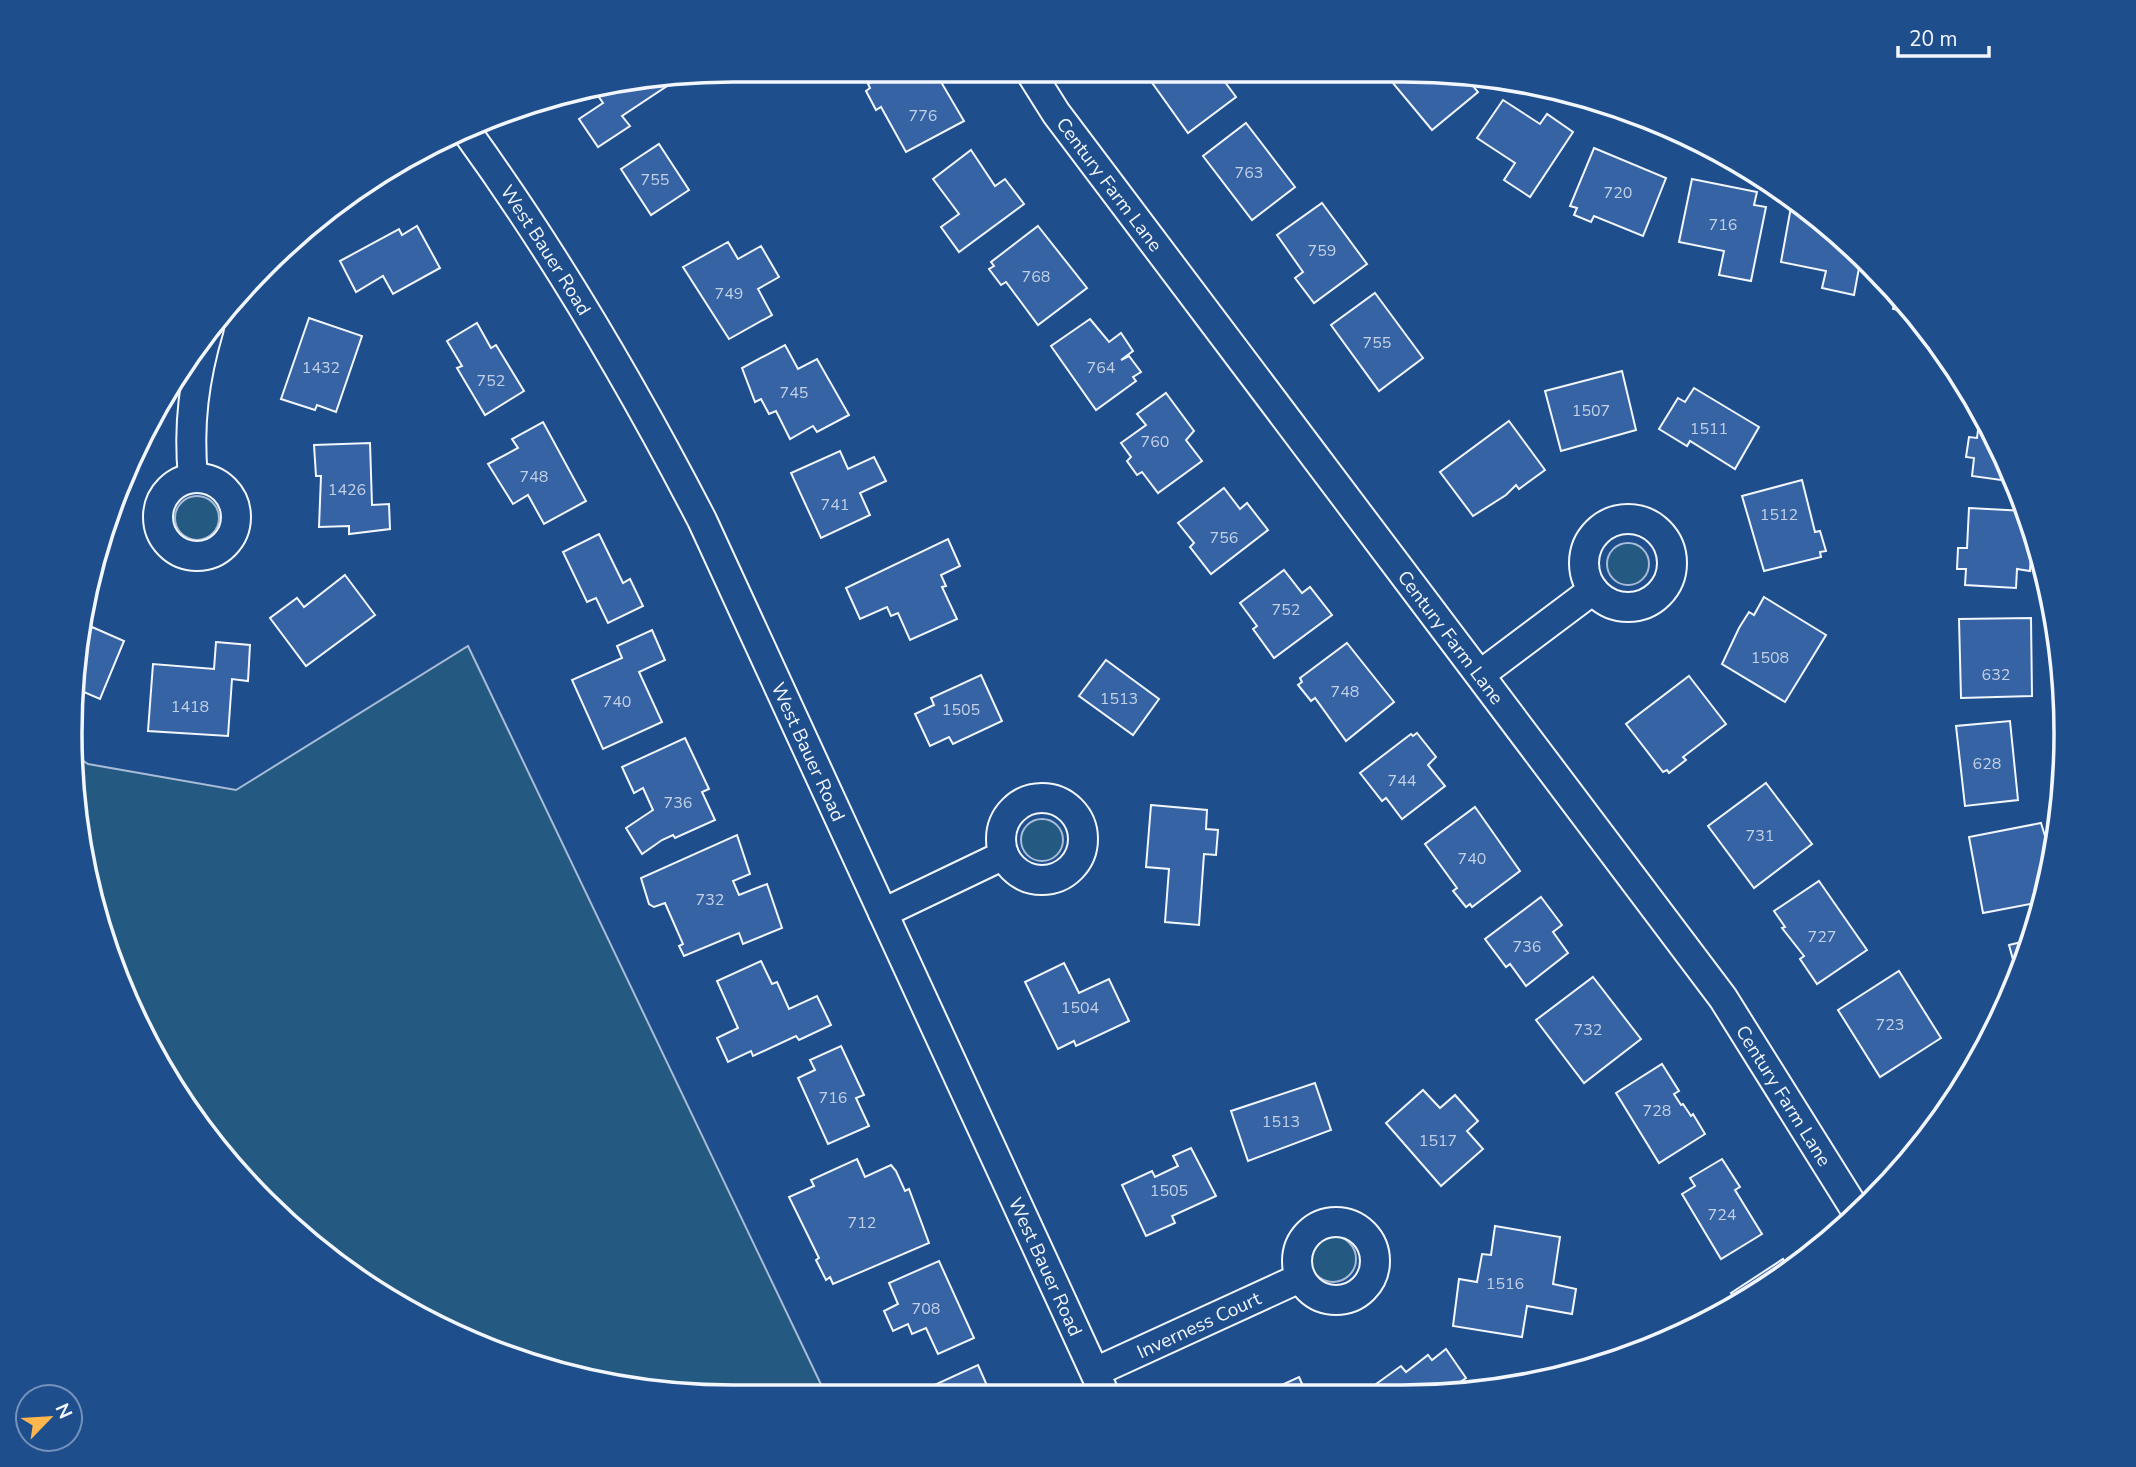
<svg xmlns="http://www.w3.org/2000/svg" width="2136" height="1467" font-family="'Nunito Sans',sans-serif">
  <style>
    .green { fill: #245a82; stroke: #a8bbd7; stroke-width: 2 }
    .building { fill: #3563a3; stroke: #f2f6ff; stroke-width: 2 }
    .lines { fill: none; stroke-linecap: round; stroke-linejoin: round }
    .minor-casing { stroke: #f2f6ff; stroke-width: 32 }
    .minor { stroke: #1f4e8c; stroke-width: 28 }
    .labels { text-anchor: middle; stroke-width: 5; stroke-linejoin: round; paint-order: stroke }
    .number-label { font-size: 16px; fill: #c3d1e8 }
    .street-label { font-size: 19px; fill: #f2f6ff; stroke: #1f4e8c }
    .rim { fill: none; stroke: #f2f6ff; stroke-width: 3.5 }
  </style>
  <rect width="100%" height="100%" fill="#1f4e8c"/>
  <g class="green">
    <circle cx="197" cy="518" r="22"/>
    <circle cx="1628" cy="564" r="21"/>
    <polygon points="468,646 827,1397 733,1397 604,1384 440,1328 265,1203 159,1065 83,863 76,756 88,764 236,790"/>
    <circle cx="1042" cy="840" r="21"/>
    <circle cx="1333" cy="1259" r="23"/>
  </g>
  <g class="building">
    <polygon points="894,70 934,70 964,121 906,152 881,107 876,110 866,91 870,88 868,84"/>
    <polygon points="1143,70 1216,70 1236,97 1188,133"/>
    <polygon points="1382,70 1465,76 1478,92 1432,130"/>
    <polygon points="667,81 670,84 622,116 630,126 598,147 579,119 603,103 596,93"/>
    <polygon points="1503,100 1540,124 1547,114 1573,132 1530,197 1504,180 1515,163 1477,138"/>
    <polygon points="1246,123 1295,187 1252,220 1203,156"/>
    <polygon points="659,144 689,190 651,215 621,169"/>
    <polygon points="1594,148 1666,178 1643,236 1594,216 1591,222 1574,215 1577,208 1570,206"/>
    <polygon points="971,150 995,186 1005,179 1024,204 959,252 941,227 959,214 933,179"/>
    <polygon points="1692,179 1757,192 1754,205 1766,207 1751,281 1719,275 1724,251 1679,242"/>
    <polygon points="1322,203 1367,264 1314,303 1295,278 1303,272 1277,235"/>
    <polygon points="1791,207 1861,257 1854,295 1822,288 1826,271 1781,262"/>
    <polygon points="417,226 440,268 393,294 383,276 356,292 340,261 399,229 402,235"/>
    <polygon points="1038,226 1087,288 1038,325 1006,282 1001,285 989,269 994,266 991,262"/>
    <polygon points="728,242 738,259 761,246 779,277 758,289 772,315 729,339 683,267"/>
    <polygon points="1375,293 1423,358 1379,391 1331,325"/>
    <polygon points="1896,294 1911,312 1893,309"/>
    <polygon points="309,318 362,336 336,412 317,405 315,410 281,399"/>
    <polygon points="1090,319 1109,342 1121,333 1133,351 1121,360 1129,356 1141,372 1133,377 1136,381 1096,410 1051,346"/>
    <polygon points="477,323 491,348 496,345 524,391 485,415 457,368 462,366 447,341"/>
    <polygon points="785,345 798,369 817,359 849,415 817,432 813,426 790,439 776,411 769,414 761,399 755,402 742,368"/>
    <polygon points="1622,371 1636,430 1561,451 1545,391"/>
    <polygon points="1694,388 1759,427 1735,469 1690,441 1687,446 1659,429 1678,398 1685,402"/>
    <polygon points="1166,393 1194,431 1186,440 1202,461 1158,493 1142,472 1137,475 1127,461 1131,457 1121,443 1146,425 1137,414"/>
    <polygon points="1980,414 2015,479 2016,482 1972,476 1974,458 1966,457 1969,437 1977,438"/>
    <polygon points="1509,421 1545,470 1519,489 1516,485 1506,495 1473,516 1440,472"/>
    <polygon points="543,422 586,501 544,524 528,495 513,504 488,464 518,448 512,439"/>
    <polygon points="370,443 372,505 389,504 390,529 349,534 349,526 319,527 321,476 316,476 314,445"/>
    <polygon points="840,451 848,469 874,457 886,481 860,493 870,515 821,538 791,473"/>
    <polygon points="1802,480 1815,532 1820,531 1826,551 1820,552 1821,557 1764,571 1742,496"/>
    <polygon points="1224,488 1240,509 1247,503 1268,530 1211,574 1190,547 1194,543 1178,523"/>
    <polygon points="1969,508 2025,511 2032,535 2030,571 2017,569 2016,588 1965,585 1966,569 1957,569 1958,548 1967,548"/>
    <polygon points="599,534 623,583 630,579 643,606 608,623 596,598 587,602 563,552"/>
    <polygon points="948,539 960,566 941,575 946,586 942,587 957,619 910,640 898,613 891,616 887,607 860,619 846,588"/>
    <polygon points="1284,570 1302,593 1310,587 1332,615 1274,658 1253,629 1257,626 1240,603"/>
    <polygon points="345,575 375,615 306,666 270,618 297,598 304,607"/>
    <polygon points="1764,597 1826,635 1785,702 1722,664 1739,628 1749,612 1754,615"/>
    <polygon points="2031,618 2032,696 1961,698 1959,619"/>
    <polygon points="92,627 124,641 100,699 72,687 85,632 89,633"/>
    <polygon points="652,630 665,660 639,672 662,722 603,749 572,680 622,658 617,646"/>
    <polygon points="216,642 250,645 248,681 232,679 228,736 148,731 153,664 214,669"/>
    <polygon points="1347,643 1394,702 1346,741 1315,698 1311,701 1298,685 1302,682 1300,678"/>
    <polygon points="1106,660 1159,699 1133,735 1079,696"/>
    <polygon points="981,675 1002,721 953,744 949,737 930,746 915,714 934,705 931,698"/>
    <polygon points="1689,676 1726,724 1683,757 1686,760 1669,773 1667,770 1663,772 1626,724"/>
    <polygon points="2010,721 2018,800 1965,806 1956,726"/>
    <polygon points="1417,733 1436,757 1428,765 1445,786 1402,819 1386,798 1382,801 1360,773 1411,734 1413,736"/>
    <polygon points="685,738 709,789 702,792 715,820 675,838 673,835 662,840 642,854 626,828 653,810 643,788 634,793 622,767"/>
    <polygon points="1766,783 1812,844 1754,888 1708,826"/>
    <polygon points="1151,805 1207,810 1206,829 1218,830 1216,855 1204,854 1199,925 1165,922 1169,869 1146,867"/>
    <polygon points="1475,807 1520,871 1472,907 1470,904 1466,907 1453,891 1457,888 1425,844"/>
    <polygon points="2041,823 2053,862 2041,902 1983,913 1969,837"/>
    <polygon points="737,835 750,874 733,881 739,895 767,884 782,928 743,944 739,933 684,956 679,946 683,944 665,903 654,907 649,904 641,878"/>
    <polygon points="1819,881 1867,950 1817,984 1800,959 1804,956 1782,928 1785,927 1774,911"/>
    <polygon points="1541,897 1562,925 1553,932 1568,953 1526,986 1510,964 1506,967 1485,939"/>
    <polygon points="2030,940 2018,978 2009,945"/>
    <polygon points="761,961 772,984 777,982 789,1009 817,996 831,1025 799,1040 796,1036 753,1056 751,1051 728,1062 717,1038 738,1028 717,981"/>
    <polygon points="1064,963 1079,993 1109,979 1129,1021 1076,1046 1074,1041 1058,1049 1025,982"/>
    <polygon points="1899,971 1941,1038 1880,1077 1838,1010"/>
    <polygon points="1593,977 1641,1039 1584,1083 1536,1020"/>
    <polygon points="841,1046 864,1095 856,1098 869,1126 828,1144 798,1078 815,1070 810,1060"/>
    <polygon points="1662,1064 1679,1091 1674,1094 1681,1105 1683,1104 1691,1116 1693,1114 1705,1134 1659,1163 1616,1093"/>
    <polygon points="1315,1083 1331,1130 1248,1161 1231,1111"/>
    <polygon points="1423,1090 1440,1108 1455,1095 1478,1121 1467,1131 1483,1149 1441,1186 1386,1123"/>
    <polygon points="1191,1148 1216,1196 1172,1216 1175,1223 1146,1236 1122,1185 1152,1171 1155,1177 1178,1166 1173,1156"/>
    <polygon points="857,1159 865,1177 891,1165 896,1171 905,1191 909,1189 929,1243 833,1284 830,1277 826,1280 816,1260 819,1258 789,1197 814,1186 811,1180"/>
    <polygon points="1722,1159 1740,1187 1735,1190 1762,1234 1721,1259 1682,1194 1695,1186 1690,1178"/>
    <polygon points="1495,1226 1560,1237 1553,1284 1576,1289 1572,1314 1527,1306 1522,1337 1453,1326 1459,1279 1477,1282 1482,1254 1491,1255"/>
    <polygon points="1783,1259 1790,1270 1771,1285 1738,1303 1731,1293"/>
    <polygon points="939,1261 974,1338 938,1354 926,1328 912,1334 908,1324 893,1331 884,1311 898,1304 889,1283"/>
    <polygon points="1446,1349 1466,1378 1452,1388 1455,1392 1358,1397 1401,1366 1406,1372 1428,1355 1432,1360"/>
    <polygon points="978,1365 992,1397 934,1397 930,1387"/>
    <polygon points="1299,1377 1308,1397 1276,1397 1273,1389"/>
  </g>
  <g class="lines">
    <g class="minor-casing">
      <g id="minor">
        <path id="s1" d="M1029,70L1056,113L1723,998L1858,1214"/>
        <path id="s2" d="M467,132C556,255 632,385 702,520L1106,1397"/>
        <path d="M193,478C188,425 194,379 209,328"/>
        <circle cx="197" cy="517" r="39"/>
        <circle cx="1628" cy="563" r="44"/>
        <polyline points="1481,674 1593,590"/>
        <circle cx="1042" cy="839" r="41"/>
        <polyline points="883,913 1004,855"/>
        <circle cx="1336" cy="1261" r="39"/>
        <path id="s3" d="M1095,1372L1300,1278"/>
      </g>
    </g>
    <use href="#minor" class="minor"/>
  </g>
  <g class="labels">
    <g class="number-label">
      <text x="923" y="121">776</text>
      <text x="1249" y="178">763</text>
      <text x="655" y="185">755</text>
      <text x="1618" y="198">720</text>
      <text x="1723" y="230">716</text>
      <text x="1322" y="256">759</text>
      <text x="1036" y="282">768</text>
      <text x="729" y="299">749</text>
      <text x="1377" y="348">755</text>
      <text x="321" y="373">1432</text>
      <text x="1101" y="373">764</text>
      <text x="491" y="386">752</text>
      <text x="794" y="398">745</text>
      <text x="1591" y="416">1507</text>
      <text x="1709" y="434">1511</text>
      <text x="1155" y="447">760</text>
      <text x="534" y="482">748</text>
      <text x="347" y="495">1426</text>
      <text x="835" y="510">741</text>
      <text x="1779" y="520">1512</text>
      <text x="1224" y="543">756</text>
      <text x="1286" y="615">752</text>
      <text x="1770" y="663">1508</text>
      <text x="1996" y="680">632</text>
      <text x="1345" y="697">748</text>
      <text x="1119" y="704">1513</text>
      <text x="617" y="707">740</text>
      <text x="190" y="712">1418</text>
      <text x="961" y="715">1505</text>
      <text x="1987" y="769">628</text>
      <text x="1402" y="786">744</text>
      <text x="678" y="808">736</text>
      <text x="1760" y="841">731</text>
      <text x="1472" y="864">740</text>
      <text x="710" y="905">732</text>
      <text x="1822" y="942">727</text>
      <text x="1527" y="952">736</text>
      <text x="1080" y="1013">1504</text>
      <text x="1890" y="1030">723</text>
      <text x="1588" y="1035">732</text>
      <text x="833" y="1103">716</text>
      <text x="1657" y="1116">728</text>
      <text x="1281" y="1127">1513</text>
      <text x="1438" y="1146">1517</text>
      <text x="1169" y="1196">1505</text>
      <text x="1722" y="1220">724</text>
      <text x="862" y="1228">712</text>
      <text x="1505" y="1289">1516</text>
      <text x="926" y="1314">708</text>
    </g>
    <g class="street-label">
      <text dy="7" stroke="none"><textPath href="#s1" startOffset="140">Century Farm Lane</textPath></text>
      <text dy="7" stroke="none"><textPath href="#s2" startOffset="142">West Bauer Road</textPath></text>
      <text dy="7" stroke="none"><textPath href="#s1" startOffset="707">Century Farm Lane</textPath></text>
      <text dy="7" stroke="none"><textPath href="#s2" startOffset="709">West Bauer Road</textPath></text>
      <text dy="7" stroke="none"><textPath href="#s1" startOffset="1274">Century Farm Lane</textPath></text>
      <text dy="7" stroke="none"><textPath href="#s2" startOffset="1276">West Bauer Road</textPath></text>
      <text dy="7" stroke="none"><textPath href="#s3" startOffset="114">Inverness Court</textPath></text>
    </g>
  </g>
  <path d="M0 0H2136V1467H0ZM733 82H1403A651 651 0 0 1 2054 733V734A651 651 0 0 1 1403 1385H733A651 651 0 0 1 82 734V733A651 651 0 0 1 733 82Z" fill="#1f4e8c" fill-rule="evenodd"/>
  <path class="rim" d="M733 82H1403A651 651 0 0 1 2054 733V734A651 651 0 0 1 1403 1385H733A651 651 0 0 1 82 734V733A651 651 0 0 1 733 82Z"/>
  <g transform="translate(49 1418) rotate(65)"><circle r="33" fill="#1f4e8c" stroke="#7391ba" stroke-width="2"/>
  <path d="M0-5L12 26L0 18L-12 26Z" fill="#ffb74d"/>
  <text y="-10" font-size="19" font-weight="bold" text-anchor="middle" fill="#f2f6ff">N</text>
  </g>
  <path d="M1898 46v10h91v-10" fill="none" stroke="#f2f6ff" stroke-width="3.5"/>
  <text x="1909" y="46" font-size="21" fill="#f2f6ff" stroke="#1f4e8c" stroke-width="5" paint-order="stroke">20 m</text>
</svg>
